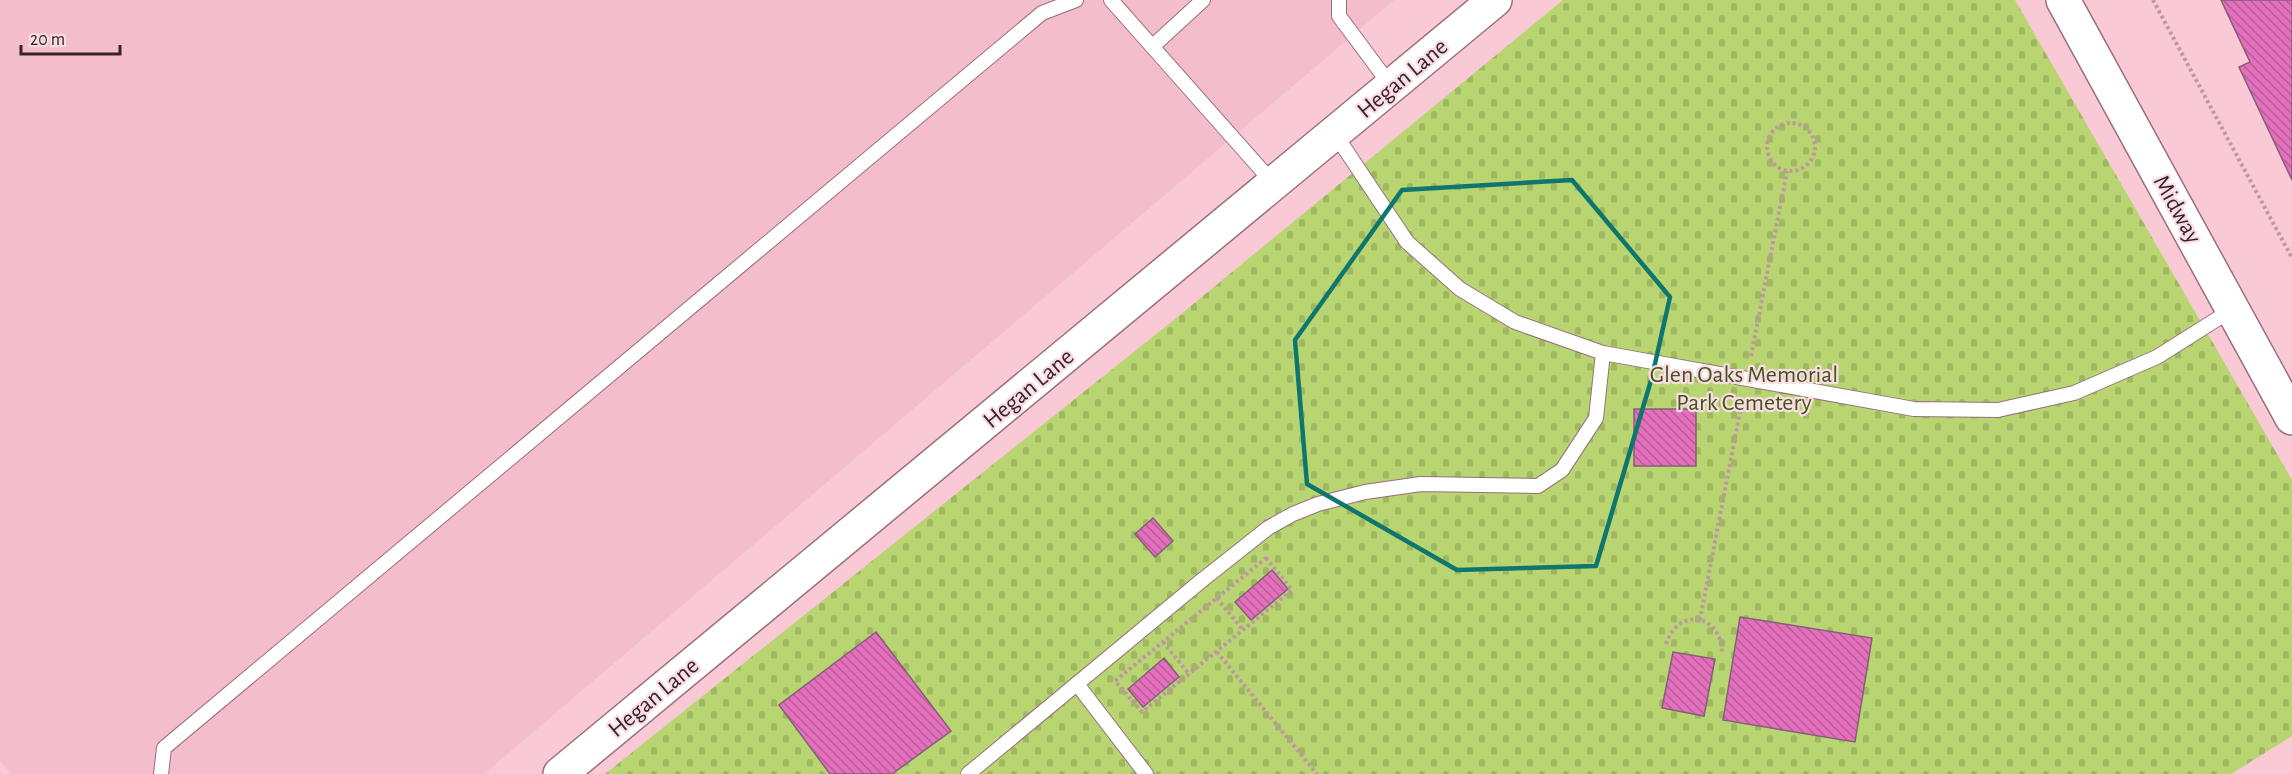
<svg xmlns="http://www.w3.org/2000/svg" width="2292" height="774" font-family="'Alegreya Sans',sans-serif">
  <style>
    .built { fill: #f4bdcb }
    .cemetery { fill: url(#cemetery-stones) }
    .building { fill: url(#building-back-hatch); stroke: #836075; stroke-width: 1.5 }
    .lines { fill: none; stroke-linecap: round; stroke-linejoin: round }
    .service-casing { stroke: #996f7a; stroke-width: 16 }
    .tertiary-casing { stroke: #996f7a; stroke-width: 36 }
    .secondary-casing { stroke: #996f7a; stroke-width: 36 }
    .path { stroke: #be98a1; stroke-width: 4; stroke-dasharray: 3 3; stroke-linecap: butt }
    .service { stroke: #fff; stroke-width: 14 }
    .tertiary { stroke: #fff; stroke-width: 33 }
    .secondary { stroke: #fff; stroke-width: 33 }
    .marked { fill: none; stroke: #0f766e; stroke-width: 4.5; stroke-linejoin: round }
    .labels { text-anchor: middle; stroke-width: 4.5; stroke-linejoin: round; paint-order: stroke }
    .street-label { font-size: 24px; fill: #362429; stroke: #f9dde3 }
    .park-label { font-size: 24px; fill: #45531c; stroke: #f9dde3 }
  </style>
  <defs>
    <pattern id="cemetery-stones" width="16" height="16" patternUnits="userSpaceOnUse" patternTransform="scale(1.5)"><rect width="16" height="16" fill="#b9d571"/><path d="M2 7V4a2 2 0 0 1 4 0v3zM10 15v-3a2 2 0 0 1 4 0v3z" fill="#a0b762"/></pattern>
    <pattern id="building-back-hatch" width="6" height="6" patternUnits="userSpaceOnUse" patternTransform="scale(1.5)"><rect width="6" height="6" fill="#e46fbc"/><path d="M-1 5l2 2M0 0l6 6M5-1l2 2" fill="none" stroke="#ba5b99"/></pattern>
  </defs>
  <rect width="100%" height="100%" fill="#f9cad5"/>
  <polygon class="built" points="0,0 1394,0 484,774 11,774 0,760"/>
  <polygon class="cemetery" points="1563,0 2015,0 2292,480 2292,736 2231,774 605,774 1175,319"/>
  <g class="building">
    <polygon points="2221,0 2292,0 2292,180 2239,67 2250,62"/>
    <rect x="1634" y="409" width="62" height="57"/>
    <polygon points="1153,518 1173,541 1155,557 1135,534"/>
    <polygon points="1272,570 1288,589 1251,620 1235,602"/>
    <polygon points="1740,617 1872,638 1855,742 1723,720"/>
    <polygon points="876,632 951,731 892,774 830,774 779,705"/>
    <polygon points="1673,652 1715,659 1704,716 1662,708"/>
    <polygon points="1164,658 1179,677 1143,707 1128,689"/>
  </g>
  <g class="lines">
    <g class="service-casing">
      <g id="service">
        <polyline points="1111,0 1274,184"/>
        <polyline points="1339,0 1339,16 1391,86"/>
        <polyline points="1153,46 1203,0"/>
        <polyline points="1335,134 1407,242 1460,289 1515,322 1603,353 1914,409 1998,410 2074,393 2157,357 2233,309"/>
        <polyline points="1077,684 1146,774"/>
        <polyline points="161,774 164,748 1042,13 1076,0"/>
        <polyline points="968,774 1201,581 1268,528 1293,514 1318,504 1365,492 1421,484 1538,486 1562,470 1596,418 1603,353"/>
      </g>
    </g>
    <g class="tertiary-casing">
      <polyline id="tertiary" points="560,774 1495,0"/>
    </g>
    <g class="secondary-casing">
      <polyline id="secondary" points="2063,0 2292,418"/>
    </g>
    <g class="path">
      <polyline points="2153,0 2292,258"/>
      <circle cx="1791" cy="147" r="24"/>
      <polyline points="1751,356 1787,171"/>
      <polygon points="1266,558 1292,590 1142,712 1115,681"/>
      <polyline points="1217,598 1243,630"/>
      <polyline points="1700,620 1742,401"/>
      <polyline points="1163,642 1189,674"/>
      <path d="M1666,644C1679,606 1722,614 1722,654"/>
      <polyline points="1217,652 1317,774"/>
    </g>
    <use href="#service" class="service"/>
    <use href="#tertiary" class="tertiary"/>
    <use href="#secondary" class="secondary"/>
  </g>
  <path class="marked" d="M1572,180L1670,297L1652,377L1596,566L1457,570L1307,484L1295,340L1402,190Z"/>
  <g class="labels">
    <g class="street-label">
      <text transform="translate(1402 78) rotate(-40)" y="8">Hegan Lane</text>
      <text transform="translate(2178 209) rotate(61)" y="8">Midway</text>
      <text transform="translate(1028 388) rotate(-40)" y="8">Hegan Lane</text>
      <text transform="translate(653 697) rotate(-40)" y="8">Hegan Lane</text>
    </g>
    <g class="park-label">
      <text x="1744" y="382">Glen Oaks Memorial<tspan x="1744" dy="28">Park Cemetery</tspan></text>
    </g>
  </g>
  <path d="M21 45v9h99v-9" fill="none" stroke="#362429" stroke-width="3"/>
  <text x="30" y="45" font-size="18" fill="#362429" stroke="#f9dde3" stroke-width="4.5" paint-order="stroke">20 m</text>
</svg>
